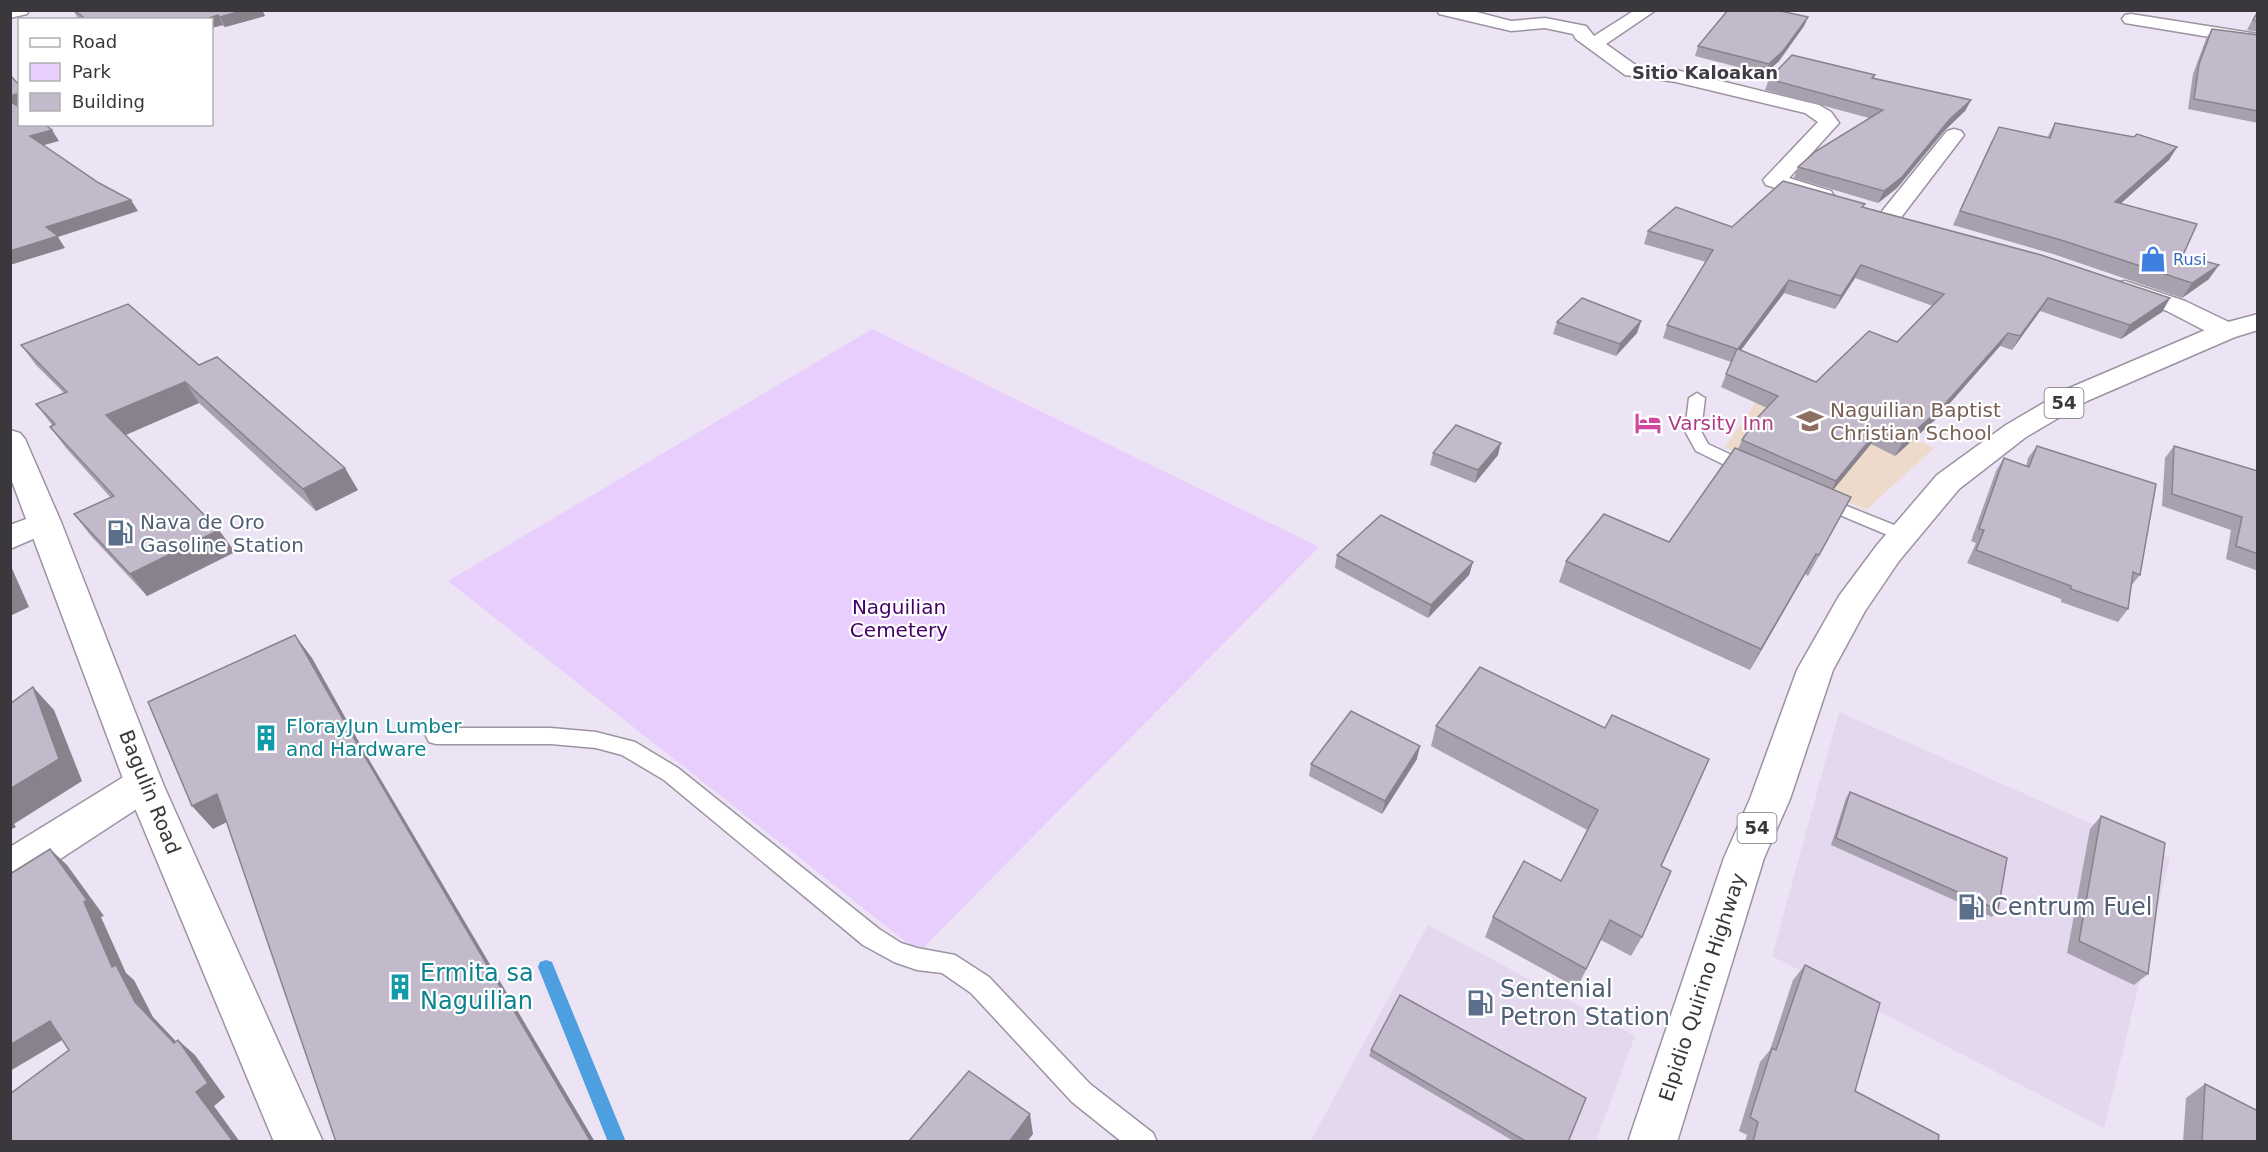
<svg xmlns="http://www.w3.org/2000/svg" width="2268" height="1152" font-family="'DejaVu Sans',sans-serif">
  <style>
    .built { fill: #e4d8ef }
    .education { fill: #eddaca }
    .green { fill: #e7cefd }
    .lines { fill: none; stroke-linecap: round; stroke-linejoin: round }
    .stream { fill: #4d9fe0; fill-rule: evenodd }
    .lane-casing { stroke: #9b93a2; stroke-width: 3 }
    .street-casing { stroke: #9b93a2; stroke-width: 3 }
    .secondary-casing { stroke: #9b93a2; stroke-width: 3 }
    .highway-casing { stroke: #9b93a2; stroke-width: 3 }
    .lane { fill: #fff; fill-rule: evenodd }
    .street { fill: #fff; fill-rule: evenodd }
    .secondary { fill: #fff; fill-rule: evenodd }
    .highway { fill: #fff; fill-rule: evenodd }
    .wall { fill: #a7a0ae; fill-rule: evenodd }
    .shaded-wall { fill: #88828d }
    .building { fill: #c2baca; stroke: #88828d; stroke-width: 1.5; fill-rule: evenodd }
    .labels { text-anchor: middle; stroke-width: 4.5; stroke-linejoin: round; paint-order: stroke }
    .far-shop-label { font-size: 16px; fill: #366cbe; stroke: #fff; text-anchor: start }
    .far-neighbourhood-label { font-size: 18px; font-weight: bold; fill: #413b47; stroke: #fff }
    .shield { fill: #fff; stroke: #757377; stroke-width: 1.5 }
    .shield-label { font-size: 18px; font-weight: bold; fill: #3a373d }
    .education-label { font-size: 20px; fill: #785e54; stroke: #fff; text-anchor: start }
    .hotel-label { font-size: 20px; fill: #b23c85; stroke: #fff; text-anchor: start }
    .service-label { font-size: 20px; fill: #4e5e75; stroke: #fff; text-anchor: start }
    .park-label { font-size: 20px; fill: #406; stroke: #fff }
    .culture-label { font-size: 20px; fill: #0d838f; stroke: #fff; text-anchor: start }
    .street-label { font-size: 20px; fill: #3a373d; stroke: #fff }
    .near-service-label { font-size: 24px; fill: #4e5e75; stroke: #fff; text-anchor: start }
    .near-culture-label { font-size: 24px; fill: #0d838f; stroke: #fff; text-anchor: start }
  </style>
  <rect width="100%" height="100%" fill="#ece4f4"/>
  <g class="built">
    <polygon points="1839,712 2170,858 2104,1128 1772,956"/>
    <polygon points="1428,925 1635,1036 1596,1141 1310,1142"/>
  </g>
  <polygon class="education" points="1792,381 1934,448 1866,510 1725,447 1761,395"/>
  <polygon class="green" points="872,329 1319,547 919,952 448,581"/>
  <g class="lines">
    <polygon class="stream" points="546,960 552,962 554,967 626,1142 608,1142 538,967 540,962"/>
    <g class="lane-casing">
      <g id="lane">
        <polygon points="1697,393 1705,398 1701,431 1708,444 1753,465 1755,469 1753,473 1741,473 1696,451 1685,431 1689,398"/>
        <polygon points="1822,496 1909,531 1912,535 1909,539 1897,539 1816,505 1814,501 1816,497"/>
        <polygon points="436,728 551,728 596,732 635,742 678,768 879,929 901,943 917,948 955,955 989,977 1090,1084 1153,1133 1157,1142 1122,1142 1072,1102 971,993 942,973 917,970 894,962 863,945 664,780 622,755 596,748 551,744 436,744 429,742 426,736 429,730"/>
      </g>
    </g>
    <g class="street-casing">
      <g id="street">
        <polygon points="10,10 29,10 27,14 10,18"/>
        <polygon points="1437,10 1469,10 1511,21 1545,18 1586,26 1594,36 1635,10 1656,10 1606,44 1637,66 1676,70 1819,105 1831,112 1839,123 1789,178 1831,191 1834,196 1831,201 1823,203 1766,185 1763,180 1818,122 1805,113 1676,82 1625,75 1576,39 1573,34 1545,28 1511,31 1439,14"/>
        <polygon points="2131,14 2258,34 2258,45 2125,23 2122,19 2125,15"/>
        <polygon points="1954,129 1961,131 1964,135 1899,220 1891,222 1883,220 1880,215 1883,210 1947,131"/>
        <polygon points="2125,281 2185,301 2235,325 2239,331 2235,337 2226,339 2217,337 2167,311 2116,293 2113,288 2116,283"/>
        <polygon points="45,512 56,515 61,522 56,529 10,549 10,525"/>
        <polygon points="144,768 158,773 163,784 158,795 25,882 10,887 10,847 130,773"/>
      </g>
    </g>
    <g class="secondary-casing">
      <polygon id="secondary" points="10,430 20,433 25,439 61,522 163,784 323,1142 274,1142 125,784 10,476"/>
    </g>
    <g class="highway-casing">
      <polygon id="highway" points="2258,314 2258,330 2235,337 2087,401 2026,437 1959,489 1899,561 1865,611 1833,670 1790,799 1764,858 1677,1142 1628,1142 1724,858 1750,799 1797,670 1839,596 1877,545 1937,475 2006,425 2067,389 2217,325"/>
    </g>
    <use href="#lane" class="lane"/>
    <use href="#street" class="street"/>
    <use href="#secondary" class="secondary"/>
    <use href="#highway" class="highway"/>
  </g>
  <g class="wall">
    <polygon points="73,10 262,10 265,16 225,27 212,20 79,20"/>
    <polygon points="2257,11 2258,32 2247,30"/>
    <polygon points="1808,17 1804,26 1779,61 1765,74 1695,56 1698,46"/>
    <polygon points="2212,29 2258,35 2258,123 2188,109 2193,74 2206,39"/>
    <polygon points="1875,75 1874,78 1971,100 1965,111 1945,130 1897,188 1878,203 1794,178 1798,167 1869,118 1765,90 1769,79"/>
    <polygon points="2055,123 2177,147 2169,160 2120,204 2183,255 2209,279 2182,298 2053,254 1953,225 1992,140 2047,138"/>
    <path d="M1864,207L2170,298L2162,312L2121,339L2040,311L2012,350L2000,346L1936,419L1895,456L1871,444L1833,489L1851,497L1808,576L1805,574L1750,670L1559,582L1566,561L1669,542L1738,449L1742,440L1767,408L1721,387L1731,362L1663,338L1667,325L1706,262L1644,244L1648,231L1732,227ZM1855,278L1933,306L1897,342L1816,382L1741,350L1784,293L1835,309Z"/>
    <polygon points="1641,321 1637,333 1616,356 1553,334 1557,322"/>
    <polygon points="21,345 199,365 358,490 316,511 199,403 125,435 235,552 147,596 91,536 74,514 111,498 66,448 50,427 52,425 36,404 64,393 36,365"/>
    <polygon points="2037,446 2140,575 2131,586 2128,609 2118,622 2061,602 2061,599 1967,563 1976,543 1971,541 1996,471 2004,458 2026,466 2028,458"/>
    <polygon points="2174,446 2258,471 2258,571 2226,559 2231,530 2162,506 2165,458"/>
    <polygon points="1433,453 1498,455 1475,483 1430,465"/>
    <polygon points="1337,555 1473,562 1469,575 1428,618 1335,568"/>
    <polygon points="1480,667 1661,866 1642,937 1631,956 1601,940 1577,988 1485,937 1493,917 1561,881 1587,830 1431,746 1436,726"/>
    <polygon points="1417,759 1382,814 1309,776 1311,764"/>
    <polygon points="1850,792 1998,910 1992,917 1831,845 1846,798"/>
    <polygon points="2101,816 2148,974 2134,985 2067,953 2090,829"/>
    <polygon points="1805,965 1855,1091 1938,1142 1745,1142 1747,1135 1739,1131 1760,1062 1770,1050 1793,980"/>
    <polygon points="1371,1050 1568,1142 1515,1142 1369,1056"/>
    <polygon points="2205,1084 2258,1142 2183,1142 2186,1098"/>
  </g>
  <g class="shaded-wall">
    <polygon points="245,10 262,10 265,16 225,27 220,17"/>
    <polygon points="218,15 223,25 212,28 212,20 202,20"/>
    <polygon points="1808,17 1804,26 1779,61 1765,74 1769,64"/>
    <polygon points="20,93 20,106 12,108 10,106 10,96"/>
    <polygon points="1971,100 1965,111 1945,130 1897,188 1878,203 1884,191 1950,119"/>
    <polygon points="52,130 59,141 37,147 30,136"/>
    <polygon points="2177,147 2169,160 2107,216 2115,202"/>
    <polygon points="131,200 138,211 58,237 65,248 10,265 10,251 46,227"/>
    <polygon points="1861,265 1855,278 1835,309 1841,296"/>
    <polygon points="2219,265 2209,279 2182,298 2192,283"/>
    <polygon points="1789,280 1784,293 1732,362 1738,349"/>
    <polygon points="2048,298 2040,311 2012,350 2020,336"/>
    <polygon points="2170,298 2162,312 2121,339 2130,325"/>
    <polygon points="1641,321 1637,333 1616,356 1620,344"/>
    <polygon points="2008,333 2000,346 1936,419 1895,456 1903,442"/>
    <polygon points="185,382 199,403 121,437 106,415"/>
    <polygon points="1878,430 1871,444 1829,495 1836,481"/>
    <polygon points="1501,443 1498,455 1475,483 1478,470"/>
    <polygon points="345,468 358,490 316,511 303,489"/>
    <polygon points="219,530 235,552 147,596 130,574"/>
    <polygon points="1816,554 1805,574 1750,670 1761,649"/>
    <polygon points="1473,562 1469,575 1428,618 1431,605"/>
    <polygon points="10,564 29,607 10,616"/>
    <polygon points="295,635 312,658 364,751 595,1142 591,1142 348,728"/>
    <polygon points="33,687 54,710 82,781 14,824 16,827 10,830 10,789"/>
    <polygon points="1420,746 1417,759 1382,814 1385,801"/>
    <polygon points="217,794 237,817 213,829 192,806"/>
    <polygon points="50,849 67,865 104,916 101,917 126,973 134,980 153,1017 185,1051 178,1040 195,1055 225,1097 214,1106 240,1142 231,1142 196,1092 174,1043 135,1002 112,967"/>
    <polygon points="50,1021 69,1036 10,1071 10,1045"/>
    <polygon points="1030,1114 1033,1134 1027,1142 1009,1142"/>
  </g>
  <g class="building">
    <polygon points="74,10 245,10 220,17 218,15 202,20 87,20"/>
    <polygon points="1728,10 1776,10 1808,17 1783,51 1769,64 1698,46"/>
    <polygon points="2258,12 2258,21 2253,20"/>
    <polygon points="2212,29 2258,35 2258,111 2194,99 2199,64"/>
    <polygon points="1792,55 1875,75 1872,78 1971,100 1950,119 1902,177 1884,191 1798,167 1816,151 1883,110 1769,79"/>
    <polygon points="10,75 20,86 20,93 10,96"/>
    <polygon points="10,101 20,108 20,124 44,124 52,130 30,136 99,183 131,200 46,227 58,236 10,251"/>
    <polygon points="2055,123 2134,137 2137,134 2177,147 2115,202 2197,224 2183,255 2219,265 2192,283 2061,240 1960,211 1999,127 2050,138"/>
    <path d="M1783,181L1865,204L1862,207L2041,255L2170,298L2130,325L2048,298L2020,336L2008,333L1944,405L1903,442L1878,430L1836,481L1742,440L1757,418L1778,396L1726,374L1737,349L1667,325L1713,250L1648,231L1676,207L1732,227ZM1861,265L1944,294L1897,342L1869,331L1816,382L1738,349L1789,280L1841,296Z"/>
    <polygon points="1582,298 1641,321 1620,344 1557,322"/>
    <polygon points="128,304 199,365 217,357 345,468 303,489 185,382 106,415 219,530 130,574 74,514 114,496 50,427 55,424 36,404 67,392 21,345"/>
    <polygon points="1456,425 1501,443 1478,470 1433,453"/>
    <polygon points="2037,446 2156,484 2140,575 2133,572 2128,609 2071,589 2071,586 1976,550 1984,530 1979,529 2004,458 2029,467"/>
    <polygon points="2174,446 2258,471 2258,554 2236,546 2242,517 2172,494"/>
    <polygon points="1735,448 1851,497 1819,555 1816,554 1761,649 1566,561 1604,514 1669,542"/>
    <polygon points="1381,515 1473,562 1431,605 1337,555"/>
    <polygon points="295,635 348,728 591,1142 336,1142 217,794 192,806 148,702"/>
    <polygon points="1480,667 1605,728 1612,715 1709,759 1661,866 1671,871 1642,937 1610,920 1586,969 1493,917 1524,861 1561,881 1598,810 1436,726"/>
    <polygon points="33,687 59,759 10,789 10,704"/>
    <polygon points="1351,711 1420,746 1385,801 1311,764"/>
    <polygon points="1850,792 2007,858 1998,910 1836,838"/>
    <polygon points="2101,816 2165,843 2148,974 2079,941"/>
    <polygon points="50,849 87,900 84,902 112,967 116,965 135,1002 174,1043 178,1040 208,1083 196,1092 232,1140 231,1142 10,1142 10,1094 69,1050 50,1021 10,1045 10,874"/>
    <polygon points="1805,965 1880,1003 1855,1091 1939,1135 1938,1142 1753,1142 1758,1122 1750,1117 1772,1048 1776,1050"/>
    <polygon points="1400,995 1586,1098 1568,1142 1527,1142 1371,1050"/>
    <polygon points="969,1071 1030,1114 1009,1142 908,1142"/>
    <polygon points="2205,1084 2258,1111 2258,1142 2202,1142"/>
  </g>
  <defs>
    <g id="shop-bare" transform="scale(2.07)"><path d="M-5-2.5h2.3a2.7 3.5 0 0 1 5.4 0H5L5.5 6h-11ZM-1.5-2.5h3a1.5 2.3 0 0 0-3 0Z" fill="#3f7fe0" stroke="#fff" stroke-width="2.5" paint-order="stroke"/></g>
    <g id="school-bare" transform="scale(2.07)"><path d="M0-5L7-2L0 1L-7-2ZM-4 1L0 2.5L4 1V4Q0 6-4 4Z" fill="#8d6e63" stroke="#fff" stroke-width="2.5" paint-order="stroke"/></g>
    <g id="hotel-bare" transform="scale(2.07)"><path d="M-6-4.5h1.5V1H6V5H4.5V3h-9V5H-6ZM-4 0a1.8 1.8 0 1 1 3.6 0ZM.5 0V-2.5h3Q6-2.5 6 0Z" fill="#d1479c" stroke="#fff" stroke-width="2.5" paint-order="stroke"/></g>
    <g id="fuel-bare" transform="scale(2.07)"><path d="M-5.5-6h7V0h2V4h1.3V-2.5L3-4.5l.8-.8L6-3V5H2.5V1h-1V6h-7ZM-4.2-4.7v3.2H.2V-4.7Z" fill="#5c6f8a" stroke="#fff" stroke-width="2.5" paint-order="stroke"/></g>
    <g id="building-bare" transform="scale(2.07)"><path d="M-4-6H4V6H1V3H-1V6H-4ZM-2.5-4.3h1.7v1.8h-1.7ZM.8-4.3h1.7v1.8H.8ZM-2.5-1h1.7V.8h-1.7ZM.8-1h1.7V.8H.8Z" fill="#0f9aa8" stroke="#fff" stroke-width="2.5" paint-order="stroke"/></g>
  </defs>
  <g fill-rule="evenodd">
    <use href="#shop-bare" x="2153" y="259"/>
    <use href="#school-bare" x="1810" y="421"/>
    <use href="#hotel-bare" x="1648" y="423"/>
    <use href="#fuel-bare" x="120" y="533"/>
    <use href="#building-bare" x="266" y="738"/>
    <use href="#fuel-bare" x="1971" y="907"/>
    <use href="#building-bare" x="400" y="987"/>
    <use href="#fuel-bare" x="1480" y="1003"/>
  </g>
  <g class="labels">
    <g class="far-shop-label">
      <text x="2173" y="265">Rusi</text>
    </g>
    <g class="far-neighbourhood-label">
      <text x="1705" y="79">Sitio Kaloakan</text>
    </g>
    <g class="shield">
      <rect x="2044.5" y="388" width="39" height="30" rx="4.5"/>
      <rect x="1737.5" y="813" width="39" height="30" rx="4.5"/>
    </g>
    <g class="shield-label">
      <text x="2064" y="409">54</text>
      <text x="1757" y="834">54</text>
    </g>
    <g class="education-label">
      <text x="1830" y="417">Naguilian Baptist<tspan x="1830" dy="23">Christian School</tspan></text>
    </g>
    <g class="hotel-label">
      <text x="1668" y="430">Varsity Inn</text>
    </g>
    <g class="service-label">
      <text x="140" y="529">Nava de Oro<tspan x="140" dy="23">Gasoline Station</tspan></text>
    </g>
    <g class="park-label">
      <text x="899" y="614">Naguilian<tspan x="899" dy="23">Cemetery</tspan></text>
    </g>
    <g class="culture-label">
      <text x="286" y="733">FlorayJun Lumber<tspan x="286" dy="23">and Hardware</tspan></text>
    </g>
    <g class="street-label">
      <text transform="translate(150 792) rotate(68)" y="7">Bagulin Road</text>
      <text transform="translate(1702 987) rotate(-72)" y="7">Elpidio Quirino Highway</text>
    </g>
    <g class="near-service-label">
      <text x="1991" y="915">Centrum Fuel</text>
      <text x="1500" y="997">Sentenial<tspan x="1500" dy="28">Petron Station</tspan></text>
    </g>
    <g class="near-culture-label">
      <text x="420" y="981">Ermita sa<tspan x="420" dy="28">Naguilian</tspan></text>
    </g>
  </g>
  <rect width="2268" height="1152" fill="none" stroke="#3a373d" stroke-width="24"/>
  <rect x="18" y="18" width="195" height="108" fill="#ffffff" stroke="#b0afb1" stroke-width="1.5"/>
  <rect x="30" y="38" width="30" height="9" fill="#ffffff" stroke="#b0afb1" stroke-width="1.5"/>
  <text x="72" y="48" font-size="18" fill="#3a373d">Road</text>
  <rect x="30" y="63" width="30" height="18" fill="#e7cefd" stroke="#b0afb1" stroke-width="1.5"/>
  <text x="72" y="78" font-size="18" fill="#3a373d">Park</text>
  <rect x="30" y="93" width="30" height="18" fill="#c2baca" stroke="#b0afb1" stroke-width="1.5"/>
  <text x="72" y="108" font-size="18" fill="#3a373d">Building</text>
</svg>
